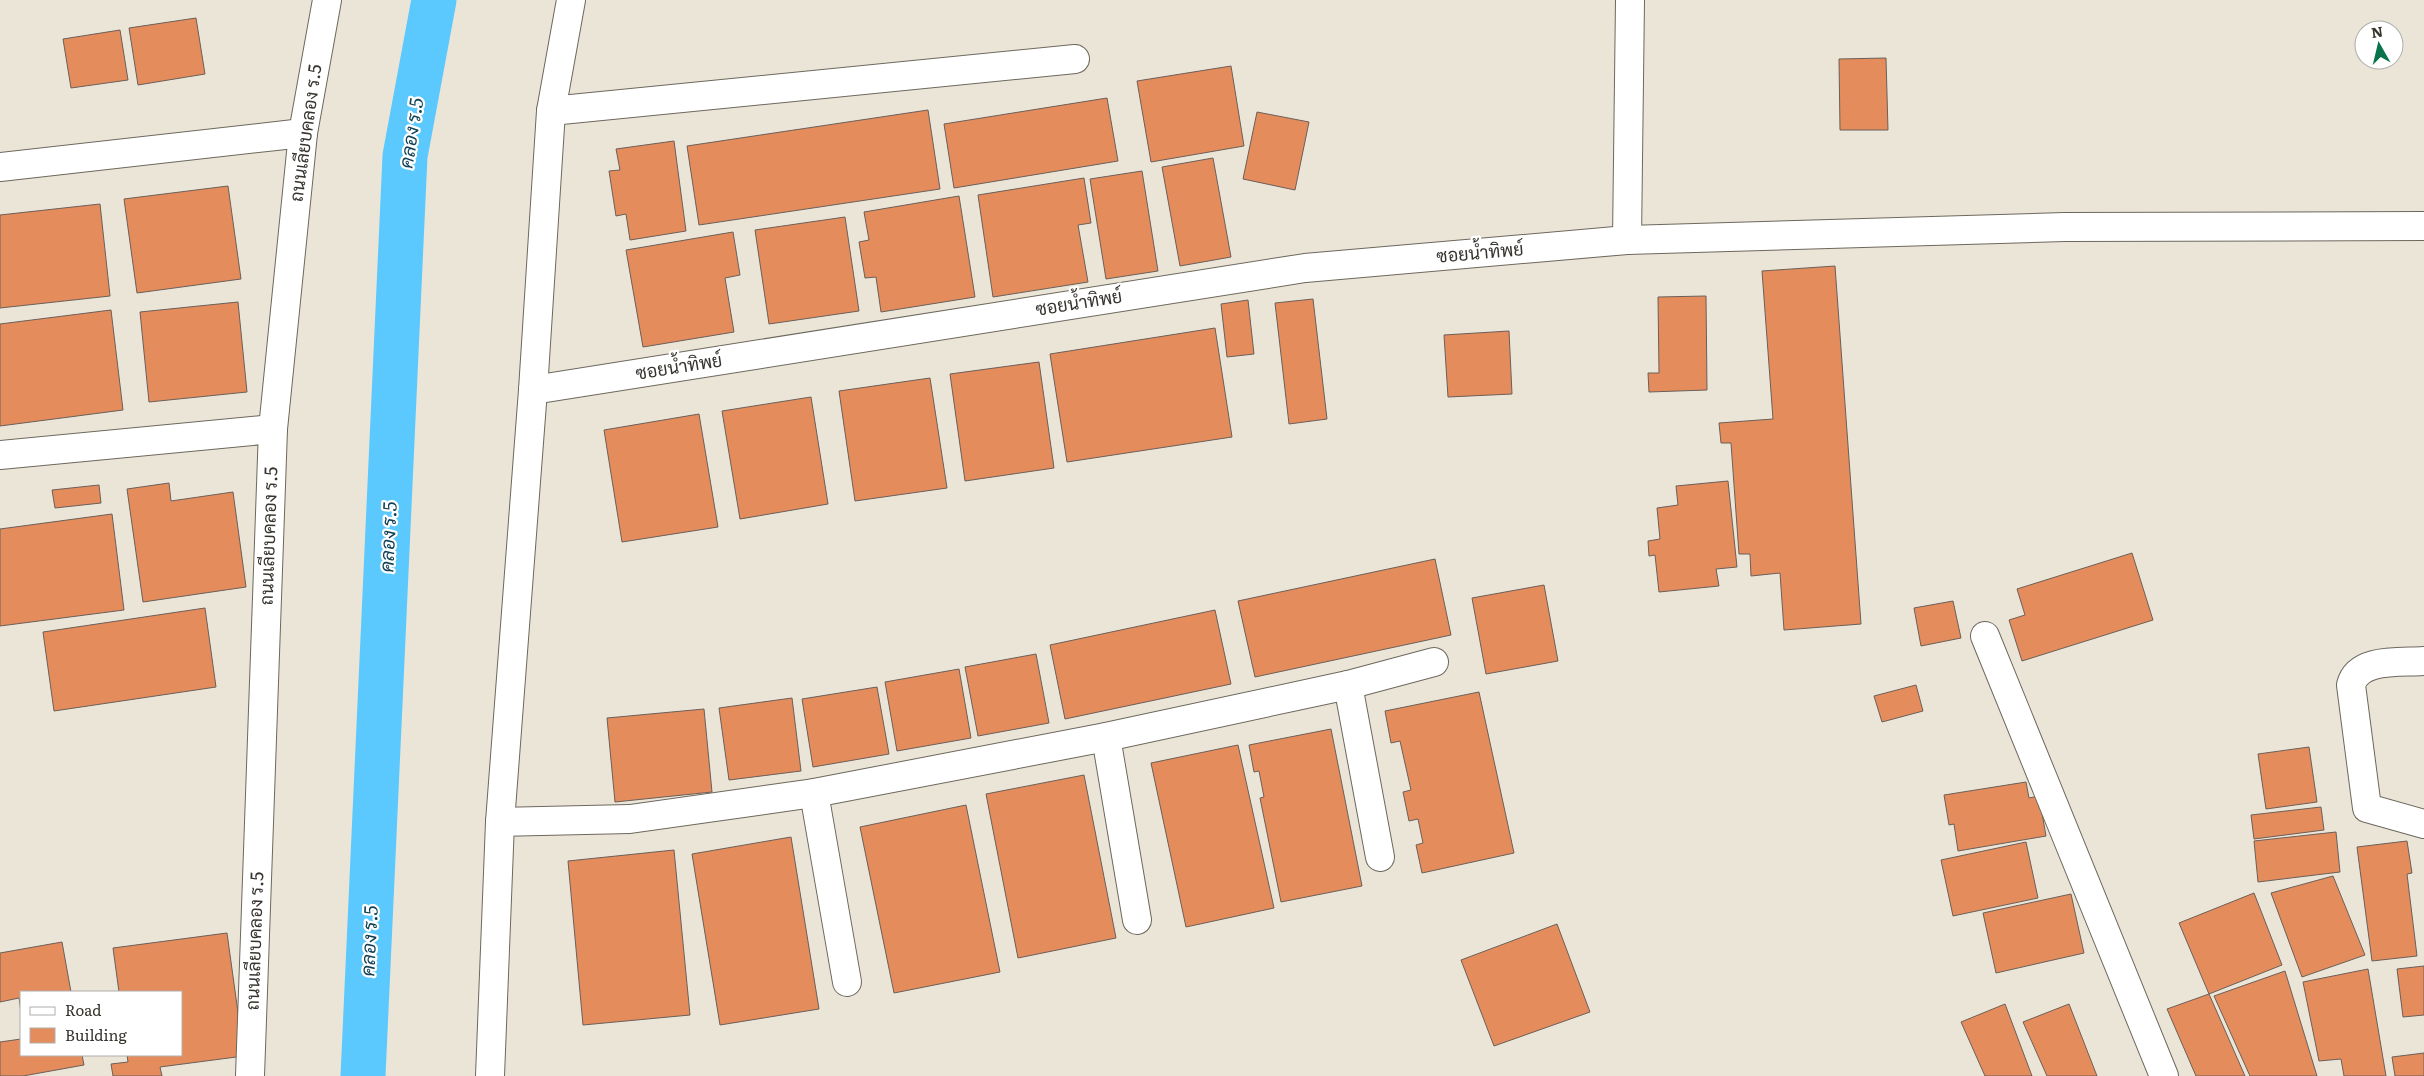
<svg xmlns="http://www.w3.org/2000/svg" width="2424" height="1076" font-family="Literata,Sarabun,serif">
  <style>
    .lines { fill: none; stroke-linecap: round; stroke-linejoin: round }
    .canal { stroke: #5bc9fe; stroke-width: 45 }
    .building { fill: #e58c5c; stroke: #6b5f59 }
    .minor-casing { stroke: #6d685d; stroke-width: 30 }
    .minor { stroke: #fff; stroke-width: 28 }
    .labels { text-anchor: middle; stroke-width: 4.5; stroke-linejoin: round; paint-order: stroke }
    .street-label { font-size: 18px; fill: #37342f; stroke: #fff }
    .water-label { font-size: 19px; font-style: italic; fill: #0e3f54; stroke: #fff }
  </style>
  <rect width="100%" height="100%" fill="#ebe5d8"/>
  <g class="lines">
    <polyline class="canal" points="363,1076 405,156 434,0"/>
  </g>
  <g class="building">
    <polygon points="196,18 205,74 138,85 129,28"/>
    <polygon points="120,30 128,80 71,88 63,39"/>
    <polygon points="1886,58 1888,130 1840,130 1839,59"/>
    <polygon points="1231,66 1244,146 1151,162 1137,81"/>
    <polygon points="1107,98 1118,161 954,188 944,124"/>
    <polygon points="928,110 940,189 699,225 687,146"/>
    <polygon points="1257,112 1309,122 1295,190 1243,179"/>
    <polygon points="674,141 686,231 630,240 626,214 616,216 609,171 620,170 616,149"/>
    <polygon points="1213,158 1231,257 1180,266 1162,167"/>
    <polygon points="1142,171 1158,271 1106,279 1090,179"/>
    <polygon points="1084,178 1091,223 1078,225 1088,282 993,297 978,195"/>
    <polygon points="228,186 241,279 137,293 124,199"/>
    <polygon points="959,196 975,297 881,312 876,277 865,278 859,242 869,240 864,212"/>
    <polygon points="100,204 110,296 0,308 0,215"/>
    <polygon points="845,217 859,311 769,324 755,230"/>
    <polygon points="733,232 740,275 725,278 734,332 643,347 626,250"/>
    <polygon points="1835,266 1861,624 1784,630 1780,573 1751,576 1750,554 1739,554 1731,443 1721,443 1719,423 1773,419 1762,271"/>
    <polygon points="1706,296 1707,390 1649,392 1648,373 1659,373 1658,297"/>
    <polygon points="1313,299 1327,419 1289,424 1275,303"/>
    <polygon points="1248,300 1254,354 1227,357 1221,304"/>
    <polygon points="238,302 247,392 149,402 140,312"/>
    <polygon points="111,310 123,410 0,426 0,324"/>
    <polygon points="1215,328 1232,437 1067,462 1050,354"/>
    <polygon points="1509,331 1512,394 1448,397 1444,335"/>
    <polygon points="1039,362 1054,468 965,481 950,374"/>
    <polygon points="930,378 947,488 855,501 839,391"/>
    <polygon points="811,397 828,504 740,519 722,411"/>
    <polygon points="699,414 718,527 622,542 604,430"/>
    <polygon points="1728,481 1737,567 1716,569 1719,586 1659,592 1655,555 1649,556 1648,541 1660,539 1657,508 1678,505 1676,486"/>
    <polygon points="169,483 171,501 233,492 246,587 143,602 127,489"/>
    <polygon points="99,485 101,503 55,508 52,490"/>
    <polygon points="112,514 124,610 0,626 0,529"/>
    <polygon points="2132,553 2153,620 2022,661 2009,620 2025,615 2017,589"/>
    <polygon points="1435,559 1451,635 1255,677 1238,601"/>
    <polygon points="1544,585 1558,661 1486,674 1472,598"/>
    <polygon points="1953,601 1961,638 1921,646 1914,608"/>
    <polygon points="205,608 216,687 54,711 43,632"/>
    <polygon points="1215,610 1231,684 1065,719 1050,645"/>
    <polygon points="1036,654 1049,723 978,736 965,667"/>
    <polygon points="959,669 971,738 897,751 885,682"/>
    <polygon points="1916,685 1923,711 1882,722 1874,696"/>
    <polygon points="877,687 889,754 813,767 802,699"/>
    <polygon points="1479,692 1514,853 1422,873 1416,845 1423,843 1418,819 1409,821 1403,792 1411,790 1400,741 1391,743 1385,711"/>
    <polygon points="792,698 801,771 729,780 719,708"/>
    <polygon points="704,709 712,792 615,802 607,718"/>
    <polygon points="1331,729 1362,886 1281,902 1260,798 1264,797 1259,771 1254,772 1249,745"/>
    <polygon points="1238,745 1274,908 1186,927 1151,763"/>
    <polygon points="2309,747 2317,802 2266,809 2258,754"/>
    <polygon points="1084,775 1116,938 1018,958 986,794"/>
    <polygon points="2026,782 2029,798 2039,796 2046,836 1958,851 1954,824 1949,825 1944,795"/>
    <polygon points="966,805 1000,972 894,993 860,827"/>
    <polygon points="2321,807 2324,830 2254,839 2251,815"/>
    <polygon points="2336,832 2340,872 2258,882 2254,841"/>
    <polygon points="791,837 819,1009 720,1025 692,854"/>
    <polygon points="2407,841 2412,873 2407,874 2417,956 2372,961 2357,847"/>
    <polygon points="2026,842 2038,898 1953,916 1941,860"/>
    <polygon points="674,850 690,1015 583,1025 568,861"/>
    <polygon points="2333,876 2365,955 2302,977 2271,893"/>
    <polygon points="2254,893 2282,965 2209,994 2179,923"/>
    <polygon points="2071,894 2084,953 1996,973 1983,913"/>
    <polygon points="1557,924 1590,1012 1494,1046 1461,960"/>
    <polygon points="227,933 244,1056 160,1067 162,1076 113,1076 111,1064 128,1062 127,1055 181,1055 181,992 119,992 113,948"/>
    <polygon points="62,942 71,992 21,992 21,1012 19,998 0,1002 0,953"/>
    <polygon points="2424,966 2424,1015 2403,1017 2397,969"/>
    <polygon points="2368,969 2386,1076 2344,1076 2341,1059 2319,1061 2303,982"/>
    <polygon points="2285,971 2317,1076 2250,1076 2214,996"/>
    <polygon points="2209,994 2245,1076 2196,1076 2167,1009"/>
    <polygon points="2005,1004 2032,1076 1985,1076 1961,1022"/>
    <polygon points="2069,1004 2097,1076 2047,1076 2023,1022"/>
    <polygon points="21,1039 21,1055 82,1055 84,1065 23,1076 0,1076 0,1042"/>
    <polygon points="2424,1053 2424,1076 2395,1076 2392,1057"/>
  </g>
  <g class="lines">
    <g class="minor-casing">
      <g id="minor">
        <polyline points="551,111 1075,59"/>
        <polyline points="0,167 303,133"/>
        <polyline points="1627,240 1630,0"/>
        <polyline points="533,390 1305,268 1627,240 2064,227 2424,226"/>
        <polyline points="0,455 273,429"/>
        <polyline points="1985,636 2164,1076"/>
        <path d="M2424,661C2402,663 2358,657 2351,685L2367,808L2424,824"/>
        <polyline points="1348,685 1380,857"/>
        <polyline points="1106,737 1137,920"/>
        <polyline points="814,793 847,982"/>
        <polyline points="500,822 630,819 814,793 1106,737 1348,685 1434,662"/>
        <polyline points="250,1076 273,429 303,133 327,0"/>
        <polyline points="490,1076 500,822 533,390 551,111 571,0"/>
      </g>
    </g>
    <use href="#minor" class="minor"/>
  </g>
  <g class="labels">
    <g class="street-label">
      <text transform="translate(306 133) rotate(-82)" y="6">ถนนเลียบคลอง ร.5</text>
      <text transform="translate(1480 253) rotate(-5)" y="6">ซอยน้ำทิพย์</text>
      <text transform="translate(1079 303) rotate(-9)" y="6">ซอยน้ำทิพย์</text>
      <text transform="translate(679 367) rotate(-9)" y="6">ซอยน้ำทิพย์</text>
      <text transform="translate(269 536) rotate(-88)" y="6">ถนนเลียบคลอง ร.5</text>
      <text transform="translate(255 941) rotate(-88)" y="6">ถนนเลียบคลอง ร.5</text>
    </g>
    <g class="water-label">
      <text transform="translate(411 133) rotate(-81)" y="7">คลอง ร.5</text>
      <text transform="translate(388 537) rotate(-87)" y="7">คลอง ร.5</text>
      <text transform="translate(369 941) rotate(-87)" y="7">คลอง ร.5</text>
    </g>
  </g>
  <rect x="20" y="991" width="162" height="65" fill="#ffffff" stroke="#afaeac"/>
  <rect x="30" y="1007" width="25" height="8" fill="#ffffff" stroke="#afaeac"/>
  <text x="65" y="1016" font-size="15" fill="#37342f">Road</text>
  <rect x="30" y="1028" width="25" height="15" fill="#e58c5c" stroke="#afaeac"/>
  <text x="65" y="1041" font-size="15" fill="#37342f">Building</text>
  <g transform="translate(2379 45) rotate(352)"><circle r="24" fill="#ffffff" stroke="#afaeac"/>
  <path d="M0-4L9 19L0 12L-9 19Z" fill="#09734c"/>
  <text y="-8" font-size="14" font-weight="bold" text-anchor="middle" fill="#37342f">N</text>
  </g>
</svg>
